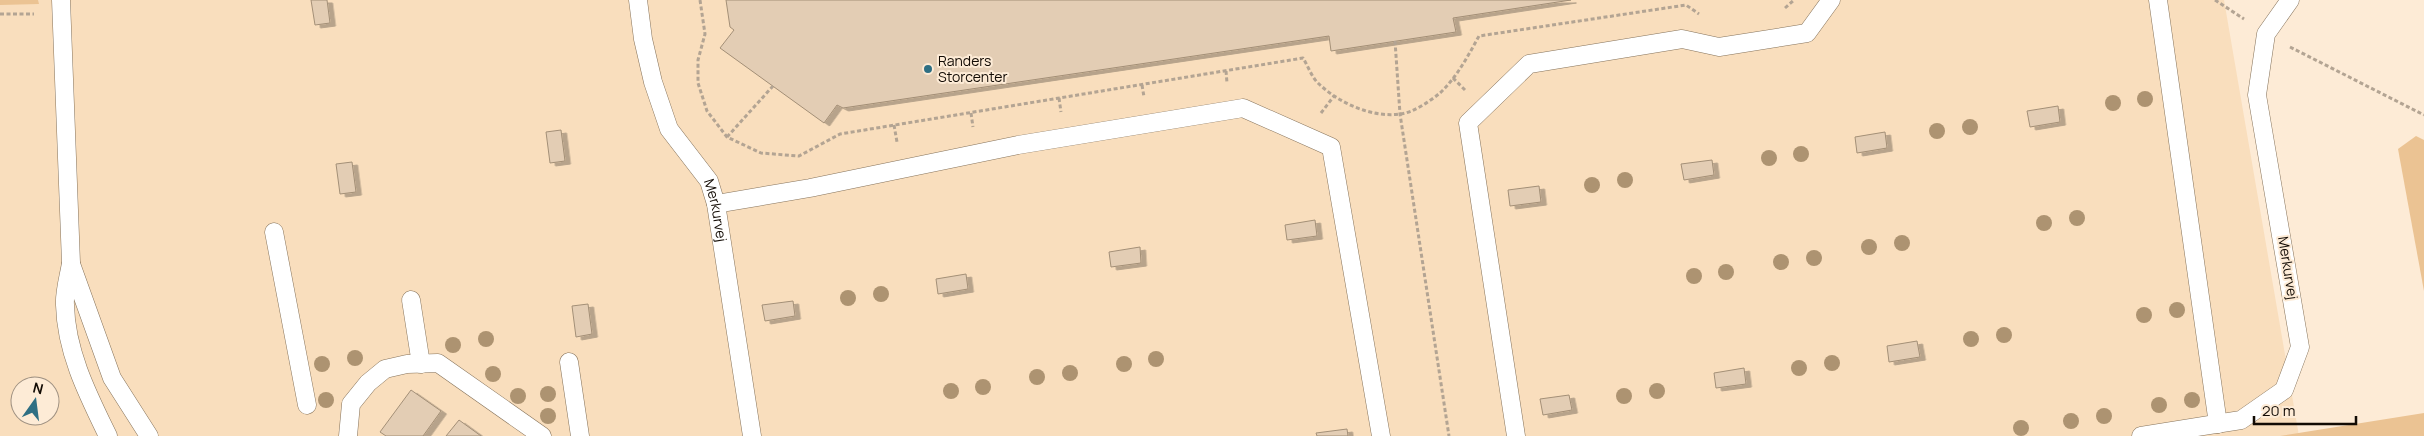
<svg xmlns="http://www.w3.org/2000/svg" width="2424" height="436" font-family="Manrope,sans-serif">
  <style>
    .built { fill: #f9debd; fill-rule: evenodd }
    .green { fill: #ebc393 }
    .building { fill: #e3cdb4; stroke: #a38f77; filter: url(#shadow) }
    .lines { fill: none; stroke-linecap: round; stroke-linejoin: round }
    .service-casing { stroke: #86735b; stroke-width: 19 }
    .path { stroke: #b3a493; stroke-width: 3; stroke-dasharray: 4 2.5; stroke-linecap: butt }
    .service { stroke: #fff; stroke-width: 18 }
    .tree { fill: #ad9371 }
    .poi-dot { fill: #2f6f83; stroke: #fdebd6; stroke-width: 2 }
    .labels { text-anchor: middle; stroke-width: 4; stroke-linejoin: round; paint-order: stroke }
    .poi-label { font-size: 14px; fill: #120b04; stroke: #fdebd6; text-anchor: start }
    .street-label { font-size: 14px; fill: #120b04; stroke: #fdebd6 }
  </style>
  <defs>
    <filter id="shadow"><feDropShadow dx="5.5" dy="3" stdDeviation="0" flood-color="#0004"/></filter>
  </defs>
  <rect width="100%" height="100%" fill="#fdebd6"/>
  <path class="built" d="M0,0H2224L2299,436H0ZM20,386H50V416H20Z"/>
  <g class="green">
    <polygon points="0,0 38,0 39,4 0,5"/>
    <polygon points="2416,136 2424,140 2424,291 2398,149"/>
    <polygon points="2424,413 2424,436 2280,436"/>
  </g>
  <g class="building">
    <polygon points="311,0 327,0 330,23 315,25"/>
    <polygon points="726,0 1571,0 1453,18 1456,32 1331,51 1329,36 843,108 837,105 824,123 720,48 734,30 730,27"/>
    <polygon points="2058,106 2060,122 2030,127 2027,111"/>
    <polygon points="561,130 565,161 550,163 546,132"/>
    <polygon points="1885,132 1887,148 1857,153 1855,137"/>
    <polygon points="1712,160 1714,175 1684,180 1681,164"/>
    <polygon points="352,162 356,192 340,194 336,164"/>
    <polygon points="1539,186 1541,202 1510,206 1508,190"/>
    <polygon points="1315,220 1317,236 1287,240 1285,225"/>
    <polygon points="1140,247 1141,263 1111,267 1109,252"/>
    <polygon points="966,274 968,289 938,294 936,279"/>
    <polygon points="793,301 795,316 765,321 762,305"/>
    <polygon points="588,304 592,334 576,337 572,306"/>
    <polygon points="1917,341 1920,357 1889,362 1887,346"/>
    <polygon points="1744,368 1746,384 1716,388 1714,373"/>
    <polygon points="411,390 441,411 423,436 386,436 380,432"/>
    <polygon points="1569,395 1572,410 1543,415 1540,399"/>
    <polygon points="459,420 481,436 446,436"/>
    <polygon points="1347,429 1348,436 1317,436 1316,433"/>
  </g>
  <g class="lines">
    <g class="service-casing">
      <g id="service">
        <path d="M61,0L71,263C69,276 64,292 65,305C66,352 88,395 108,436"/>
        <path id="s1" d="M638,0L643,39L653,82L669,129L709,181L716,204L752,436"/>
        <polyline points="2158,0 2218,424"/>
        <polyline points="716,204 810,188 1018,145 1243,108 1331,147 1381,436"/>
        <polyline points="274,232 307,405"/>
        <polyline points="71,264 112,378 149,436"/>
        <polyline points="411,300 421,364"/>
        <polyline points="569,362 580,436"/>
        <polyline points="348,436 351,404 368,383 385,369 407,364 438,363 542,436"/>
        <polyline points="1516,436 1468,123 1529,64 1682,39 1719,47 1807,33 1831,0"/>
        <polyline points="2141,436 2241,420 2284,390 2300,347 2257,95 2266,34 2290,0"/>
      </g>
    </g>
    <g class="path">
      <path d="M700,0L705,34L698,60V83L707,111L727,137L761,153L799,156L840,134L1303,58C1308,66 1312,78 1319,84C1339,103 1372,118 1400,114C1413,113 1430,101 1440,93C1457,77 1468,56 1479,36L1686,5L1699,14"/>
      <polyline points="2215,0 2244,19"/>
      <polyline points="1785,8 1794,0"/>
      <polyline points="0,14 34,14"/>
      <polyline points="1395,41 1400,114 1449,436"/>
      <polyline points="2290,47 2424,115"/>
      <polyline points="1226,71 1227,83"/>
      <polyline points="1453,78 1465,90"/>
      <polyline points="1142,85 1144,97"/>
      <polyline points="1059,98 1061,112"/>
      <polyline points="971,113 973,127"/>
      <polyline points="1321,113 1334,96"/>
      <polyline points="894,125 897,142"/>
      <polyline points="727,137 773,86"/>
    </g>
    <use href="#service" class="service"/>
  </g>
  <g class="tree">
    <circle cx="2145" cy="99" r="8"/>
    <circle cx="2113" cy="103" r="8"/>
    <circle cx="1970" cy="127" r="8"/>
    <circle cx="1937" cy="131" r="8"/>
    <circle cx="1801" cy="154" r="8"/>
    <circle cx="1769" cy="158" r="8"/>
    <circle cx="1625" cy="180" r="8"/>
    <circle cx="1592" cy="185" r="8"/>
    <circle cx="2077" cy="218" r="8"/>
    <circle cx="2044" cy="223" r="8"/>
    <circle cx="1902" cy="243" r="8"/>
    <circle cx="1869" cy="247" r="8"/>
    <circle cx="1814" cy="258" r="8"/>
    <circle cx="1781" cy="262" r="8"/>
    <circle cx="1726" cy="272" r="8"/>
    <circle cx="1694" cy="276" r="8"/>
    <circle cx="881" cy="294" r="8"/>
    <circle cx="848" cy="298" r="8"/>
    <circle cx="2177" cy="310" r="8"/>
    <circle cx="2144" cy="315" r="8"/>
    <circle cx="2004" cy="335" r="8"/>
    <circle cx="486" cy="339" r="8"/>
    <circle cx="1971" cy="339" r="8"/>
    <circle cx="453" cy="345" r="8"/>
    <circle cx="355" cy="358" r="8"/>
    <circle cx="1156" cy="359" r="8"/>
    <circle cx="1832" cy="363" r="8"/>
    <circle cx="322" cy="364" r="8"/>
    <circle cx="1124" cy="364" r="8"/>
    <circle cx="1799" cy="368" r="8"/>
    <circle cx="1070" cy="373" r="8"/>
    <circle cx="493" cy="374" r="8"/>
    <circle cx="1037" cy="377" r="8"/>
    <circle cx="983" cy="387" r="8"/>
    <circle cx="951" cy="391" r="8"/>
    <circle cx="1657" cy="391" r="8"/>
    <circle cx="548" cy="394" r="8"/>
    <circle cx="518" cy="396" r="8"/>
    <circle cx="1624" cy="396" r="8"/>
    <circle cx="326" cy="400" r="8"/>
    <circle cx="2192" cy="400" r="8"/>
    <circle cx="2159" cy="405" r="8"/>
    <circle cx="548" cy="416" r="8"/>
    <circle cx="2104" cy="416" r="8"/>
    <circle cx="2071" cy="421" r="8"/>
    <circle cx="2021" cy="428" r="8"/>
  </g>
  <circle class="poi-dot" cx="928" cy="69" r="5"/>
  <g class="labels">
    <g class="poi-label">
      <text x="938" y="66">Randers<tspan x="938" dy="16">Storcenter</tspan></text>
    </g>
    <g class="street-label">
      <text dy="5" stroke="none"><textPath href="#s1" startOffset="229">Merkurvej</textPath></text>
      <text transform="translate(2288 268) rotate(81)" y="5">Merkurvej</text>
    </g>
  </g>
  <g transform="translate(35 401) rotate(14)"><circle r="24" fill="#fdebd6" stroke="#9f9182"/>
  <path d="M0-4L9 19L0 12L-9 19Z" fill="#2f6f83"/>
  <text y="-8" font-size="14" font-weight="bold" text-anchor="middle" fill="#120b04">N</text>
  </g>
  <path d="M2254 416v8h102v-8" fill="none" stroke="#120b04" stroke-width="2.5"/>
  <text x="2262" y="416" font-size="15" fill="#120b04" stroke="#fdebd6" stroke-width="4" paint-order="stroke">20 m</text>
</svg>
